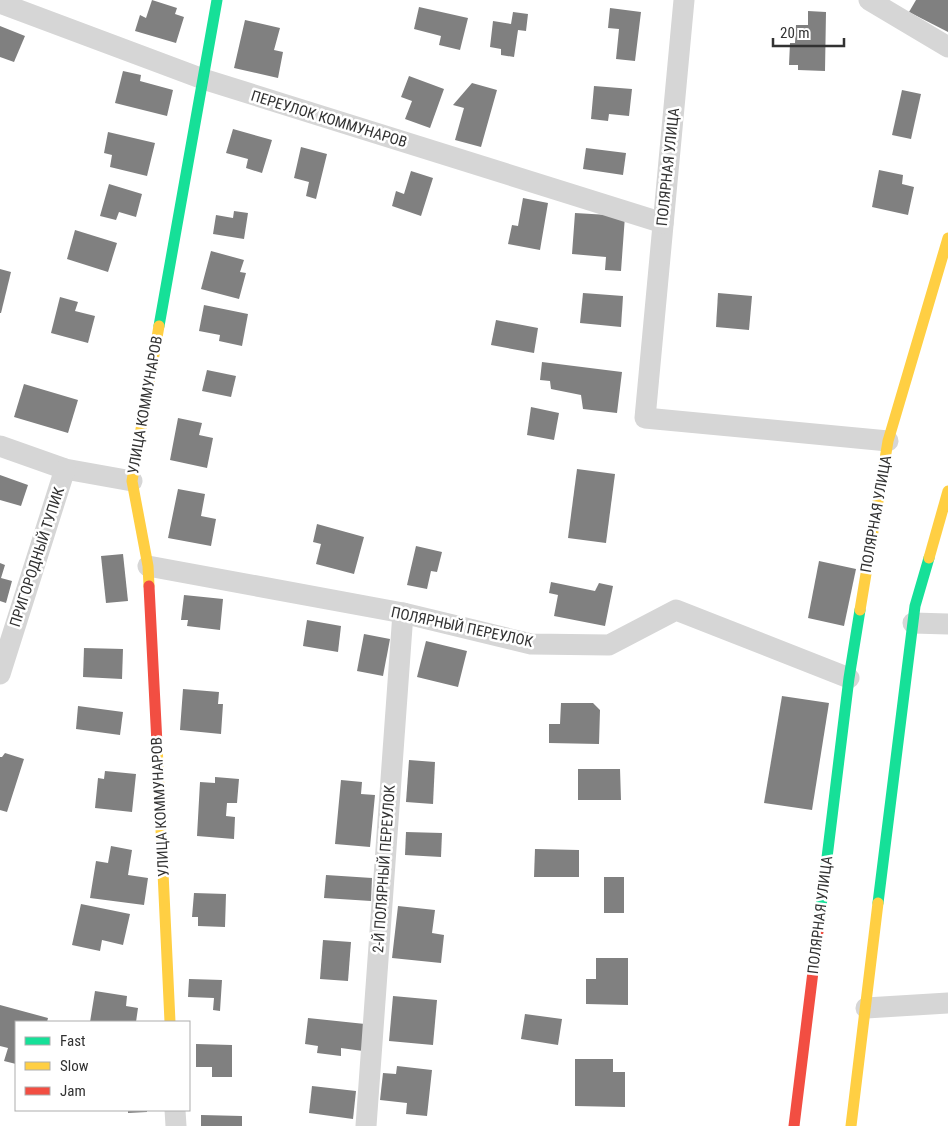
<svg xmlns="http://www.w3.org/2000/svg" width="948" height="1126" font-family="'Roboto Condensed',sans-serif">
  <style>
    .building { fill: #808080 }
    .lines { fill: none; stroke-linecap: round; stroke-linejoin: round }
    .street { stroke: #d6d6d6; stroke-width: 21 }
    .fast { stroke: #16e098; stroke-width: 11 }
    .slow { stroke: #ffcf43; stroke-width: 11 }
    .jam { stroke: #f24e42; stroke-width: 11 }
    .labels { text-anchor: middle; stroke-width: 5; stroke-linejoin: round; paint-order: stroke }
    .street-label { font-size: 15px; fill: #323232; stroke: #fff }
  </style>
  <rect width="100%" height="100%" fill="#fff"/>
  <g class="building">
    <polygon points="152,0 177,8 175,14 184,17 176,43 135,31 140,15 146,18"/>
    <polygon points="916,0 948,0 948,32 909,12"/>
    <polygon points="419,7 468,18 460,50 439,45 441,36 414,29"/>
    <polygon points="610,8 641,12 635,61 616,59 619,29 608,28"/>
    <polygon points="808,11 826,12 825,71 798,70 798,65 789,65 790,43 795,43 796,25 808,25"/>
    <polygon points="513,12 528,14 526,31 518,30 514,57 501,55 501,49 490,47 493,21 511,24"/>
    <polygon points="245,20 280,28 274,50 283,52 278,78 234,68"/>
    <polygon points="0,26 25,36 14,62 0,57"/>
    <polygon points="123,71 141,75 140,81 173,90 167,116 115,103"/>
    <polygon points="409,76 444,89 430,128 405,119 412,101 401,97"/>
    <polygon points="472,83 497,90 481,147 455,140 464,108 453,105"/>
    <polygon points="594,86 632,89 629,116 609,114 608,121 591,119"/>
    <polygon points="902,90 921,94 911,139 892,135"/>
    <polygon points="233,129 272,140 262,173 246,168 248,159 226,153"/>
    <polygon points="108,132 155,143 147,176 110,167 112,155 104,153"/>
    <polygon points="301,147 327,154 316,199 306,196 309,182 294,178"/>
    <polygon points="586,148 626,153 623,175 583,169"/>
    <polygon points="879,170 903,175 902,184 914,187 908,215 872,207"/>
    <polygon points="411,171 433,178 421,216 392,206 396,191 404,194"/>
    <polygon points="109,184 142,194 136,217 119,212 116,220 100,216"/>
    <polygon points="523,198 548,203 540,250 508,244 512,225 518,226"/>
    <polygon points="234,211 248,213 244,239 213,234 216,215 233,218"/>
    <polygon points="575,213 625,216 621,271 605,270 606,257 572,254"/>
    <polygon points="75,230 117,243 108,272 67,259"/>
    <polygon points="211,251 244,260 240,272 246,273 239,299 201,289"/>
    <polygon points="0,269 11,272 1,313 0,313"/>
    <polygon points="583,293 623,296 621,327 580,323"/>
    <polygon points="718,293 752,296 749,330 716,327"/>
    <polygon points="60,297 78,302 75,311 95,316 88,343 51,333"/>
    <polygon points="204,305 248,314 242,346 219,341 220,335 199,331"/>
    <polygon points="496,320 538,328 534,353 491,345"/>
    <polygon points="542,362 622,372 617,413 583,409 581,395 551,389 550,381 540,380"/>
    <polygon points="207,370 236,376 231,397 202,391"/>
    <polygon points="24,384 78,400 68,433 14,417"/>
    <polygon points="531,407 559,413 554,440 527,435"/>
    <polygon points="178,418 202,423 199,435 213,438 207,468 170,460"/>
    <polygon points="577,469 615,474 606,543 568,538"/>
    <polygon points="0,475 28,485 21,506 0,500"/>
    <polygon points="178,489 205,494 201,516 216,519 211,546 168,538"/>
    <polygon points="317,524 364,537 354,574 316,564 321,544 313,542"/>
    <polygon points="416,546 442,552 437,572 431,571 427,589 407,585"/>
    <polygon points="123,554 128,601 106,603 101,556"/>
    <polygon points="819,561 856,569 844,626 808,618"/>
    <polygon points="0,563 5,565 1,578 12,581 6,603 0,601"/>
    <polygon points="551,582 595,591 599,583 613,586 605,626 554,616 558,595 549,593"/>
    <polygon points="184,595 223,599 220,630 187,626 188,620 181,620"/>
    <polygon points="307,620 341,626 338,652 303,646"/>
    <polygon points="364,634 390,639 383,676 357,671"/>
    <polygon points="426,641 467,651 458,687 417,677"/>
    <polygon points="84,648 123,649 122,679 83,677"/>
    <polygon points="183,689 219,692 218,704 223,704 221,734 180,730"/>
    <polygon points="782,696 829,703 812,810 764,803"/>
    <polygon points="561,703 593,703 600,710 599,744 549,743 549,724 560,724"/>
    <polygon points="78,706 123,712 120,735 76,729"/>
    <polygon points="5,753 24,759 7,812 0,810 0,757 2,757"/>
    <polygon points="409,760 435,762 433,804 406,802"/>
    <polygon points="578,769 620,769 621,800 578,800"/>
    <polygon points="105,771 136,774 132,812 95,808 98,778 104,779"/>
    <polygon points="215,777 239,779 237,803 227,803 226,816 235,817 234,839 197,836 200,782 215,783"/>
    <polygon points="341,780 362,782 361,794 375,795 370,847 335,844"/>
    <polygon points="406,832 442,833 441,857 405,855"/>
    <polygon points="111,846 132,850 128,875 148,878 144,905 90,898 96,861 108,863"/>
    <polygon points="535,849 579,850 579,877 534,877"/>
    <polygon points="326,875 372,878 371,901 324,898"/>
    <rect x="604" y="877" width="20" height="36"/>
    <polygon points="194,893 226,894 225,927 198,926 198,917 192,917"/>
    <polygon points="81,904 130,914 123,945 102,940 100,951 72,945"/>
    <polygon points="398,906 435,910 432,933 444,935 441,963 392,958"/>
    <polygon points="323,940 351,942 348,981 320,979"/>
    <polygon points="596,958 628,958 628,1005 586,1004 586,979 596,979"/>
    <polygon points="189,979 222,980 220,1011 213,1010 214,998 188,997"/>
    <polygon points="95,991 127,996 126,1006 138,1008 136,1022 90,1022"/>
    <polygon points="393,996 437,1000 433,1045 389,1041"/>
    <polygon points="0,1005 48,1018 47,1022 16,1022 16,1064 4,1061 8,1048 0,1046"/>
    <polygon points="525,1014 562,1019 558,1045 521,1039"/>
    <polygon points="308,1018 365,1024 363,1051 341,1048 341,1056 317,1053 318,1046 305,1044"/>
    <polygon points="196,1044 232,1045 232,1077 212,1077 212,1067 196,1067"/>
    <polygon points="575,1059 613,1059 613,1072 625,1072 625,1107 575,1106"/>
    <polygon points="397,1066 432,1070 427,1116 406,1114 407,1103 380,1100 383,1073 396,1074"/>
    <polygon points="312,1086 356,1091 353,1119 309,1113"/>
    <polygon points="128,1110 147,1110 147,1112 128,1113"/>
    <polygon points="201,1115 242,1116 242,1126 201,1126"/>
  </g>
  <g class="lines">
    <g class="street">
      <polyline points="684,0 645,418 888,441"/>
      <polyline points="869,0 948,47"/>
      <polyline points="0,3 203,79 663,223"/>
      <polyline points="0,446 65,469 132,481"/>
      <polyline points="148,566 403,613 531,644 609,645 676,610 849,678"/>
      <polyline points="913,623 948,624"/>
      <polyline points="0,674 65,469"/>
      <polyline points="866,1008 948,1003"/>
      <polyline points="175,1110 176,1126"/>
      <polyline points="366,1126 403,613"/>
    </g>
    <g class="fast">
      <polyline points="159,326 217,0"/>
      <polyline points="878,903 915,606 929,558"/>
      <polyline points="818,931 849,678 860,610"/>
    </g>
    <g class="slow">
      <polyline points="929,558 948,491"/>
      <polyline points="149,586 148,566 132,481 159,326"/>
      <polyline points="860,610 888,441 948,238"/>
      <polyline points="157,744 170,1022"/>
      <polyline points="851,1126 878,903"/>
    </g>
    <g class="jam">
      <polyline points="149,586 157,744"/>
      <polyline points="794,1126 818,931"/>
    </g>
  </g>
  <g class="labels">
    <g class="street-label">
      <text transform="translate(329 119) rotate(17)" y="5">ПЕРЕУЛОК КОММУНАРОВ</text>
      <text transform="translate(668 167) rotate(-84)" y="5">ПОЛЯРНАЯ УЛИЦА</text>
      <text transform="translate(145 405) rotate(-80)" y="5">УЛИЦА КОММУНАРОВ</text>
      <text transform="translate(876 514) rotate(-80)" y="5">ПОЛЯРНАЯ УЛИЦА</text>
      <text transform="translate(37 557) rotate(-72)" y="5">ПРИГОРОДНЫЙ ТУПИК</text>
      <text transform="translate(462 627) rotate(12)" y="5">ПОЛЯРНЫЙ ПЕРЕУЛОК</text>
      <text transform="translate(160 807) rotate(-93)" y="5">УЛИЦА КОММУНАРОВ</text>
      <text transform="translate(384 869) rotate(-86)" y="5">2-Й ПОЛЯРНЫЙ ПЕРЕУЛОК</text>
      <text transform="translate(820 915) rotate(-83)" y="5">ПОЛЯРНАЯ УЛИЦА</text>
    </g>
  </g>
  <rect x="15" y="1021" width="175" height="90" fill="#ffffff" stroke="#adadad"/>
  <rect x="25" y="1037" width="25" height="8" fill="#16e098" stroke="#adadad"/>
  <text x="60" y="1046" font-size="15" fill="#323232">Fast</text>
  <rect x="25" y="1062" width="25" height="8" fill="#ffcf43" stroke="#adadad"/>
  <text x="60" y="1071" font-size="15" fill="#323232">Slow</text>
  <rect x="25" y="1087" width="25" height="8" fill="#f24e42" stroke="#adadad"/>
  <text x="60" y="1096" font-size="15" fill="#323232">Jam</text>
  <path d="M773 38v8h71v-8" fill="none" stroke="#323232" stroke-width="2.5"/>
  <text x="780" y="38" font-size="15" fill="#323232" stroke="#ffffff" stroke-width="4" paint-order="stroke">20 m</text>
</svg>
